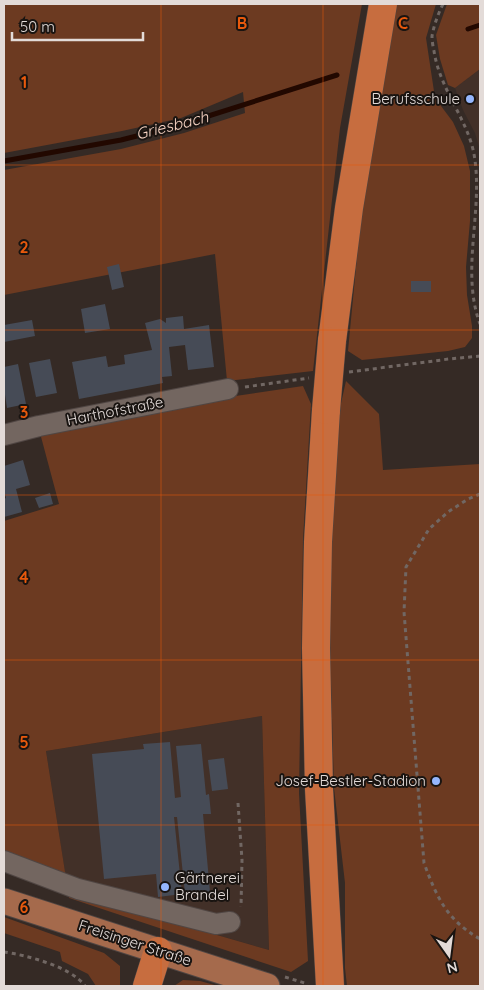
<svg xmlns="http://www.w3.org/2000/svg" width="484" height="990" font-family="Quicksand,sans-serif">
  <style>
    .built { fill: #423028 }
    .green { fill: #6c3a21 }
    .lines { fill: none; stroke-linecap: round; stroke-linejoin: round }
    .stream { stroke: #220800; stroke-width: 5 }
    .building { fill: #464b56 }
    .minor-casing { stroke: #504643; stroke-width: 22 }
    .major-casing { stroke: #504643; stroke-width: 27 }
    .highway-casing { stroke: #504643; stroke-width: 29 }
    .path { stroke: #716763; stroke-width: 3; stroke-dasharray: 4 4; stroke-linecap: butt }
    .minor { stroke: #736660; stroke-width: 20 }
    .major { stroke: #a56a4c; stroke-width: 25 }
    .highway { stroke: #c76d3f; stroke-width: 28 }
    .highway-bridge-casing { stroke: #504643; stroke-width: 29; stroke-linecap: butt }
    .highway-bridge { stroke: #c76d3f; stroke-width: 28 }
    .grid { fill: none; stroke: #e8590c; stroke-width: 1; stroke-opacity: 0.55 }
    .poi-dot { fill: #95b6fd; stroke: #191411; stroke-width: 2 }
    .labels { text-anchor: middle; stroke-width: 4; stroke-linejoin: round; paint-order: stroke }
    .poi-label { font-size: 15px; fill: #e3dbd8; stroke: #191411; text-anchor: end }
    .street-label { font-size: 15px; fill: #e3dbd8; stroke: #191411 }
    .water-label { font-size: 16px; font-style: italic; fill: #f5d2c2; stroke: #191411 }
    .grid-label { font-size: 16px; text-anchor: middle; font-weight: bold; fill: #e8590c; stroke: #191411; stroke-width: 4; stroke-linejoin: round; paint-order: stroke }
  </style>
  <rect width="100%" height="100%" fill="#352a25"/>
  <g class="built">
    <polygon points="480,69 480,150 475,133 463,110 455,88"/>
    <polygon points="262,716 269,950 68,892 46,751"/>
  </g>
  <g class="green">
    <polygon points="4,4 362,4 340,128 313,371 227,381 215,254 4,295 4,170 121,149 184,133 245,113 243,92 181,118 122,131 4,153"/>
    <polygon points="392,4 436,4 426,38 435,98 453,122 464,146 470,171 470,221 466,267 467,295 472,326 472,338 465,347 448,351 362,360 348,351 367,152"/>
    <polygon points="447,4 480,4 480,69 455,88 448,85 440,59 436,35"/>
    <polygon points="346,381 379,414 383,470 480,464 480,986 347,986 345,968 345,883 334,788 330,649 329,552 337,421"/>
    <polygon points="303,386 311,404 303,540 299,793 308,961 291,972 69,898 68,892 269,950 262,716 46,751 66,878 4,854 4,521 59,504 40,433 195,402"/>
    <polygon points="4,917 104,953 120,966 120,986 96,986 88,974 62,961 60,952 4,933"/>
    <polygon points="183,980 200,981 218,986 174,986"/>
  </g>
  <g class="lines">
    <g class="stream">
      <polyline points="468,29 480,25"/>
      <polyline points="4,161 121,140 180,125 337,75"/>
    </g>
  </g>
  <g class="building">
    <polygon points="119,264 124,287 112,290 107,267"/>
    <rect x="411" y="281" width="20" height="11"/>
    <polygon points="105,304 110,329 85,333 81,309"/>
    <polygon points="183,316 184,329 209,325 214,367 188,370 185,345 169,347 172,376 162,377 163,383 79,399 72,362 106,356 108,367 125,364 124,355 152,350 145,323 160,319 166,323 166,318"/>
    <polygon points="32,320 35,336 4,342 4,325"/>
    <polygon points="50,359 57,393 36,397 29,363"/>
    <polygon points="18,364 26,404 7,408 4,388 4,367"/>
    <polygon points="23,460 30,485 16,489 22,512 4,517 4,499 6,498 4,490 4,466"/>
    <polygon points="50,493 53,504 39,508 35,498"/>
    <polygon points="170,742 175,798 181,797 176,746 201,744 206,795 209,794 211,814 203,814 210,892 185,894 177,817 174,817 182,894 158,897 156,874 104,879 92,754 144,749 143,744"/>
    <polygon points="224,758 228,789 212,791 208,760"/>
  </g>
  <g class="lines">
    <g class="minor-casing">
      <g id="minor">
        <polyline points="4,435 39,426 228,389"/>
        <polyline points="4,861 78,889 216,924 230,922"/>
      </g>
    </g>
    <g class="major-casing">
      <polyline id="major" points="4,901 267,986"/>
    </g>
    <g class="highway-casing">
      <g id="highway">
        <polyline points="332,341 349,208 383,4"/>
        <polyline points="326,410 318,542 316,648 319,789 330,986"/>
        <polyline points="147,986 158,951"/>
      </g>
    </g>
    <g class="path">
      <path d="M443,4C438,14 434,25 432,36C432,41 433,47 434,51C440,90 467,118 474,154C484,210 460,270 480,324"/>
      <polyline points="349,372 449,359 480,356"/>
      <polyline points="245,387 309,378"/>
      <path d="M480,494L468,499L448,512L429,529L406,567L404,612L424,863C437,898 447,920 480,939"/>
      <polyline points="238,803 242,860 241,907"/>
      <path d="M4,952C26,955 72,967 85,986"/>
      <polyline points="285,977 308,984"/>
    </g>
    <use href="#minor" class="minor"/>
    <use href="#major" class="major"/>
    <use href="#highway" class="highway"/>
    <g class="highway-bridge-casing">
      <polyline id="highway-bridge" points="326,410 332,341"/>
    </g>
    <use href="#highway-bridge" class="highway-bridge"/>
  </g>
  <path class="grid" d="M161,4V986M323,4V986M4,165H480M4,330H480M4,495H480M4,660H480M4,825H480"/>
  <g class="poi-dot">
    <circle cx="470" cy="99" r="5"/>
    <circle cx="436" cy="781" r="5"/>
    <circle cx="165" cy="887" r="5"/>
  </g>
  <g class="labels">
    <g class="poi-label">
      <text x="460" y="104">Berufsschule</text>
      <text x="426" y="786">Josef-Bestler-Stadion</text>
      <text x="175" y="883" text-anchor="start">Gärtnerei<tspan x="175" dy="17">Brandel</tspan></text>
    </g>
    <g class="street-label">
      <text transform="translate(115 411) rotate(-11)" y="5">Harthofstraße</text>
      <text transform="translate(135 943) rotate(18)" y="5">Freisinger Straße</text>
    </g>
    <g class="water-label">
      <text transform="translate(172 125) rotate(-14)" y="6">Griesbach</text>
    </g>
  </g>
  <g class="grid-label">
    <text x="242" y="29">B</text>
    <text x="403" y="29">C</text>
    <text x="24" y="88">1</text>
    <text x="24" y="253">2</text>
    <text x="24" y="418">3</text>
    <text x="24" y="583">4</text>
    <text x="24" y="748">5</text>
    <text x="24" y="913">6</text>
  </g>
  <rect width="484" height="990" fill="none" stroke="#e3dbd8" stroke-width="10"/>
  <g transform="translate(449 955) rotate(166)" stroke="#191411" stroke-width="4" paint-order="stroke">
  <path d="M0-4L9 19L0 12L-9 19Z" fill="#e3dbd8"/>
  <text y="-8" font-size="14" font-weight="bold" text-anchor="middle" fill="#e3dbd8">N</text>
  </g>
  <path d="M12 32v8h131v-8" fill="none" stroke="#e3dbd8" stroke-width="2.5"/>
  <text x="20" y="32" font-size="15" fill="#e3dbd8" stroke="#191411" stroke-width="4" paint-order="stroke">50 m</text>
</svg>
